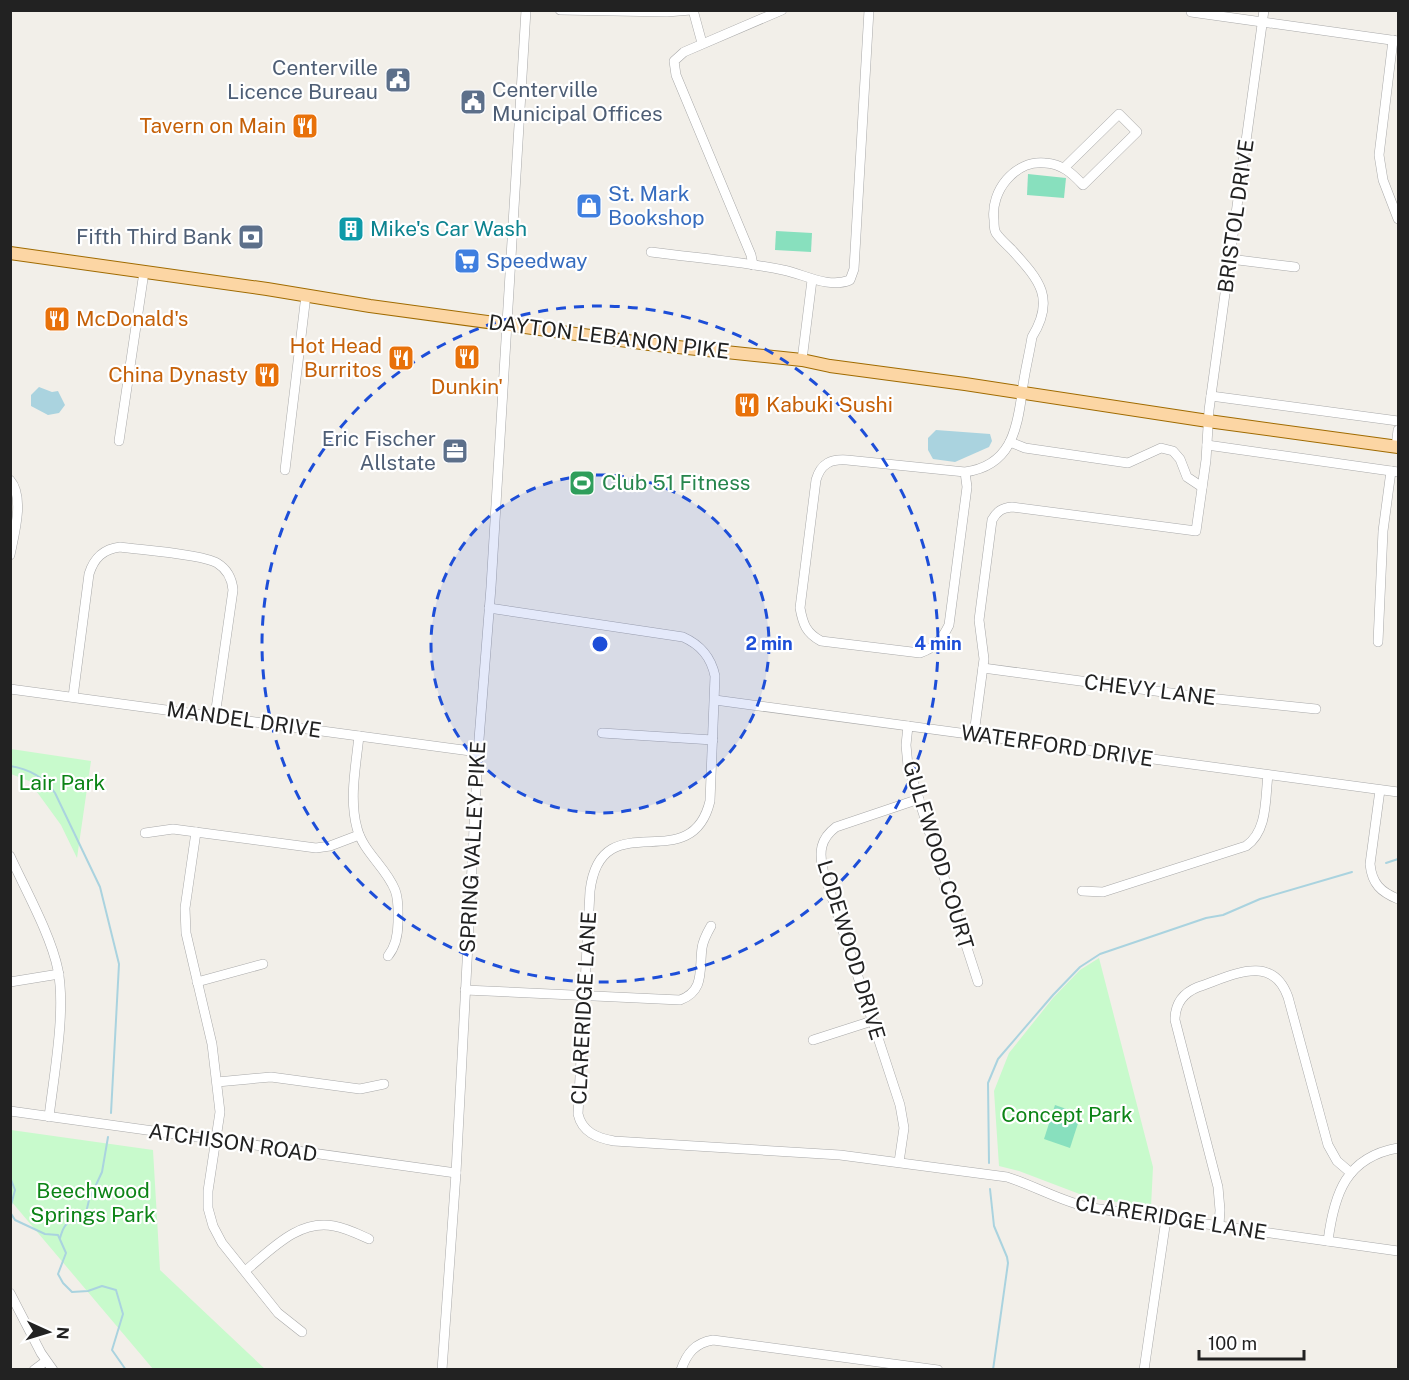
<svg xmlns="http://www.w3.org/2000/svg" width="1409" height="1380" font-family="'Public Sans',sans-serif">
  <style>
    .park { fill: #c8facc }
    .pitch { fill: #88e0be }
    .water { fill: #aad3df }
    .lines { fill: none; stroke-linecap: round; stroke-linejoin: round }
    .stream { stroke: #aad3df; stroke-width: 2 }
    .minor-casing { stroke: #a9a9a9; stroke-width: 10 }
    .major-casing { stroke: #a06b00; stroke-width: 14 }
    .minor { stroke: #fff; stroke-width: 9 }
    .major { stroke: #fcd6a4; stroke-width: 12 }
    .ring { fill: none; stroke: #1d4ed8; stroke-width: 3; stroke-dasharray: 10 8 }
    .labels { text-anchor: middle; stroke-width: 4.5; stroke-linejoin: round; paint-order: stroke }
    .service-label { font-size: 21px; fill: #4e5e75; stroke: #fff; text-anchor: end }
    .food-label { font-size: 21px; fill: #c56008; stroke: #fff; text-anchor: end }
    .shop-label { font-size: 21px; fill: #366cbe; stroke: #fff; text-anchor: start }
    .street-label { font-size: 21px; fill: #222; stroke: #fff }
    .culture-label { font-size: 21px; fill: #0d838f; stroke: #fff; text-anchor: start }
    .leisure-label { font-size: 21px; fill: #27864d; stroke: #fff; text-anchor: start }
    .park-label { font-size: 21px; fill: #0c8416; stroke: #fff }
    .centre { fill: #1d4ed8; stroke: #fff; stroke-width: 3 }
    .ring-label { font-size: 18px; text-anchor: middle; font-weight: bold; fill: #1d4ed8; stroke: #fff; stroke-width: 4.5; stroke-linejoin: round; paint-order: stroke }
  </style>
  <rect width="100%" height="100%" fill="#f2efe9"/>
  <g class="park">
    <polygon points="11,749 91,761 77,858 61,825 29,781 11,774"/>
    <polygon points="1099,958 1153,1167 1151,1207 1090,1198 1019,1171 999,1166 994,1091 1009,1053 1053,998 1080,970"/>
    <polygon points="11,1130 153,1150 160,1270 265,1369 153,1369 11,1201"/>
  </g>
  <g class="pitch">
    <polygon points="1028,174 1066,178 1064,198 1027,195"/>
    <polygon points="776,231 812,233 811,252 775,250"/>
    <polygon points="1055,1105 1081,1114 1070,1148 1044,1139"/>
  </g>
  <g class="water">
    <polygon points="39,387 52,392 58,391 65,405 59,413 48,415 31,406 31,395"/>
    <polygon points="936,430 990,434 992,441 989,447 955,462 933,459 928,450 928,438"/>
  </g>
  <g class="lines">
    <g class="stream">
      <path d="M10,766C30,769 44,777 55,793L100,887L119,964L111,1113"/>
      <polyline points="1386,863 1398,859"/>
      <polyline points="989,1163 988,1083 998,1059 1053,995 1080,967 1100,954 1206,918 1223,915 1260,899 1352,872"/>
      <polyline points="10,1177 15,1190 10,1209"/>
      <polyline points="990,1189 994,1226 1007,1257 1008,1263 993,1370"/>
      <polyline points="10,1212 15,1220 45,1234 58,1235 66,1253 58,1274 63,1283 72,1292 88,1291 102,1286 116,1290 123,1314 112,1350 126,1370"/>
      <path d="M60,1238C63,1228 65,1223 74,1219L80,1222L85,1217L89,1200L102,1172L108,1137"/>
    </g>
    <g class="minor-casing">
      <g id="minor">
        <polyline points="560,10 667,12 691,10"/>
        <polyline points="693,10 702,43"/>
        <polyline points="1191,12 1398,41"/>
        <polyline points="1393,40 1379,155 1383,180 1398,219"/>
        <path d="M651,252C695,258 740,261 783,270C804,274 828,289 850,280L854,269L869,10"/>
        <polyline points="1230,259 1295,267"/>
        <polyline points="753,265 751,255 676,75 674,61 684,52 782,10"/>
        <polyline points="802,360 812,280"/>
        <polyline points="1211,396 1398,421"/>
        <polyline points="119,441 144,272"/>
        <polyline points="1010,442 1025,448 1128,463 1161,448 1173,451 1180,459 1187,477 1202,487"/>
        <polyline points="1207,445 1398,472"/>
        <polyline points="1396,447 1398,430"/>
        <polyline points="285,470 306,295"/>
        <path d="M965,472L967,487L949,625C942,639 935,648 920,653L821,641C806,633 803,624 800,608L816,480C821,463 831,459 847,460L965,472C1010,466 1017,431 1022,393C1024,374 1029,356 1032,337C1056,298 1039,280 1012,250C1007,245 1000,239 996,233C994,230 994,224 994,220C990,191 1015,160 1045,163C1062,164 1072,173 1083,185L1137,132L1119,114L1064,168"/>
        <path d="M10,480C25,497 14,535 10,555"/>
        <path d="M489,608L683,637C701,645 711,657 715,676L710,801C691,881 601,800 590,891L578,1114C582,1132 597,1138 614,1141L840,1155L1007,1177C1036,1186 1061,1202 1092,1208L1398,1251"/>
        <polyline points="1378,642 1383,531 1391,471"/>
        <polyline points="983,668 1208,698 1316,709"/>
        <polyline points="10,689 478,752"/>
        <path d="M73,697L89,574C94,558 103,549 120,547C140,550 202,554 217,563C227,569 232,579 233,590L215,716"/>
        <polyline points="715,700 1398,792"/>
        <polyline points="908,726 906,745 908,766 978,982"/>
        <polyline points="602,733 713,740"/>
        <path d="M974,734L984,659L979,620L992,520C997,511 1002,508 1012,507L1196,531L1206,460L1209,410L1264,10"/>
        <path d="M359,736C356,765 349,799 357,828C363,852 386,867 395,890C399,900 398,911 398,922C398,935 396,946 388,956"/>
        <path d="M1380,790L1370,864C1372,884 1381,892 1398,899"/>
        <polyline points="196,832 185,908 186,933 212,1044 220,1112 208,1191 208,1208 213,1226 222,1243 278,1313 302,1332"/>
        <polyline points="145,833 173,829 316,848 330,846 359,835"/>
        <path d="M10,856C25,889 51,935 58,970C66,1011 54,1074 49,1117"/>
        <path d="M1082,891L1103,892L1246,846C1268,831 1265,798 1268,775"/>
        <polyline points="10,982 59,974"/>
        <polyline points="197,982 263,964"/>
        <path d="M465,990L680,1000C705,991 699,970 702,948C703,940 707,933 711,926"/>
        <polyline points="813,1040 872,1021"/>
        <polyline points="217,1082 271,1077 360,1089 384,1084"/>
        <polyline points="10,1111 456,1173"/>
        <path d="M899,1162L904,1128L900,1105L823,870C819,852 820,839 836,827L919,799"/>
        <path d="M1219,1225L1220,1210L1218,1187L1175,1020C1175,1004 1183,993 1198,987C1231,976 1272,952 1288,997L1328,1145L1337,1161L1351,1173"/>
        <path d="M1328,1241C1334,1194 1346,1157 1398,1148"/>
        <path d="M245,1271C271,1250 298,1219 334,1226C346,1228 358,1234 369,1239"/>
        <polyline points="10,1293 41,1353 53,1370"/>
        <polyline points="34,1370 46,1361"/>
        <polyline points="442,1370 456,1173 478,752 491,587 526,10"/>
        <path d="M681,1370C687,1353 695,1343 713,1340L938,1370"/>
        <polyline points="1144,1370 1166,1219"/>
      </g>
    </g>
    <g class="major-casing">
      <polyline id="major" points="10,253 267,289 370,306 649,344 802,360 830,366 965,384 1208,421 1398,447"/>
    </g>
    <use href="#minor" class="minor"/>
    <use href="#major" class="major"/>
  </g>
  <circle cx="600" cy="644" r="169" fill="#1d4ed8" fill-opacity=".12"/>
  <g class="ring">
    <circle cx="600" cy="644" r="169"/>
    <circle cx="600" cy="644" r="338"/>
  </g>
  <defs>
    <g id="civic-square" transform="scale(1.35)"><rect x="-9" y="-9" width="18" height="18" rx="4" fill="#5c6f8a" stroke="#fff"/><path d="M-.6-6.5H3V-4.5H.6V-3L4-1V1h2V6H-6V1h2V-1L-.6-3ZM-1.2 2.5V6h2.4V2.5Z" fill="#fff"/></g>
    <g id="restaurant-square" transform="scale(1.35)"><rect x="-9" y="-9" width="18" height="18" rx="4" fill="#e8710a" stroke="#fff"/><path d="M-5-6h1v4h1v-4h1v4h1v-4h1v5L-1.5 .5V6h-2V.5L-5-1ZM5-6V6H3V1.5H1.5Q1.5-4 5-6Z" fill="#fff"/></g>
    <g id="shop-square" transform="scale(1.35)"><rect x="-9" y="-9" width="18" height="18" rx="4" fill="#3f7fe0" stroke="#fff"/><path d="M-5-2.5h2.3a2.7 3.5 0 0 1 5.4 0H5L5.5 6h-11ZM-1.5-2.5h3a1.5 2.3 0 0 0-3 0Z" fill="#fff"/></g>
    <g id="building-square" transform="scale(1.35)"><rect x="-9" y="-9" width="18" height="18" rx="4" fill="#0f9aa8" stroke="#fff"/><path d="M-4-6H4V6H1V3H-1V6H-4ZM-2.5-4.3h1.7v1.8h-1.7ZM.8-4.3h1.7v1.8H.8ZM-2.5-1h1.7V.8h-1.7ZM.8-1h1.7V.8H.8Z" fill="#fff"/></g>
    <g id="bank-square" transform="scale(1.35)"><rect x="-9" y="-9" width="18" height="18" rx="4" fill="#5c6f8a" stroke="#fff"/><path d="M-6-4H6V4H-6ZM0-2.3a2.3 2.3 0 1 0 0 4.6a2.3 2.3 0 1 0 0-4.6Z" fill="#fff"/></g>
    <g id="supermarket-square" transform="scale(1.35)"><rect x="-9" y="-9" width="18" height="18" rx="4" fill="#3f7fe0" stroke="#fff"/><path d="M-6-5.5h2.5l.6 2H6L4.5 2H-2.5L-4.4-4H-6ZM-1.5 3.2a1.3 1.3 0 1 0 .1 0ZM3 3.2a1.3 1.3 0 1 0 .1 0Z" fill="#fff"/></g>
    <g id="office-square" transform="scale(1.35)"><rect x="-9" y="-9" width="18" height="18" rx="4" fill="#5c6f8a" stroke="#fff"/><path d="M-6-3h4V-5.5h4V-3h4V5H-6ZM-1-4.5V-3h2v-1.5ZM-6 0V1H6V0Z" fill="#fff"/></g>
    <g id="stadium-square" transform="scale(1.35)"><rect x="-9" y="-9" width="18" height="18" rx="4" fill="#2e9e5b" stroke="#fff"/><path d="M0-5a6.5 5 0 1 0 0 10a6.5 5 0 1 0 0-10ZM-3.5-1.8h7v3.6h-7Z" fill="#fff"/></g>
  </defs>
  <g fill-rule="evenodd">
    <use href="#civic-square" x="398" y="80"/>
    <use href="#civic-square" x="473" y="102"/>
    <use href="#restaurant-square" x="305" y="126"/>
    <use href="#shop-square" x="589" y="206"/>
    <use href="#building-square" x="351" y="229"/>
    <use href="#bank-square" x="251" y="237"/>
    <use href="#supermarket-square" x="467" y="261"/>
    <use href="#restaurant-square" x="57" y="319"/>
    <use href="#restaurant-square" x="467" y="357"/>
    <use href="#restaurant-square" x="401" y="358"/>
    <use href="#restaurant-square" x="267" y="375"/>
    <use href="#restaurant-square" x="747" y="405"/>
    <use href="#office-square" x="455" y="451"/>
    <use href="#stadium-square" x="582" y="483"/>
  </g>
  <g class="labels">
    <g class="service-label">
      <text x="378" y="75">Centerville<tspan x="378" dy="24">Licence Bureau</tspan></text>
      <text x="492" y="97" text-anchor="start">Centerville<tspan x="492" dy="24">Municipal Offices</tspan></text>
      <text x="232" y="244">Fifth Third Bank</text>
      <text x="436" y="446">Eric Fischer<tspan x="436" dy="24">Allstate</tspan></text>
    </g>
    <g class="food-label">
      <text x="286" y="133">Tavern on Main</text>
      <text x="76" y="326" text-anchor="start">McDonald's</text>
      <text x="382" y="353">Hot Head<tspan x="382" dy="24">Burritos</tspan></text>
      <text x="248" y="382">China Dynasty</text>
      <text x="467" y="394" text-anchor="middle">Dunkin'</text>
      <text x="766" y="412" text-anchor="start">Kabuki Sushi</text>
    </g>
    <g class="shop-label">
      <text x="608" y="201">St. Mark<tspan x="608" dy="24">Bookshop</tspan></text>
      <text x="486" y="268">Speedway</text>
    </g>
    <g class="street-label">
      <text transform="translate(1236 216) rotate(-82)" y="7">BRISTOL DRIVE</text>
      <text transform="translate(609 337) rotate(7)" y="7">DAYTON LEBANON PIKE</text>
      <text transform="translate(1150 690) rotate(7)" y="7">CHEVY LANE</text>
      <text transform="translate(244 720) rotate(8)" y="7">MANDEL DRIVE</text>
      <text transform="translate(1057 746) rotate(8)" y="7">WATERFORD DRIVE</text>
      <text transform="translate(473 847) rotate(-87)" y="7">SPRING VALLEY PIKE</text>
      <text transform="translate(938 855) rotate(73)" y="7">GULFWOOD COURT</text>
      <text transform="translate(851 950) rotate(73)" y="7">LODEWOOD DRIVE</text>
      <text transform="translate(584 1008) rotate(-87)" y="7">CLARERIDGE LANE</text>
      <text transform="translate(233 1143) rotate(8)" y="7">ATCHISON ROAD</text>
      <text transform="translate(1171 1218) rotate(9)" y="7">CLARERIDGE LANE</text>
    </g>
    <g class="culture-label">
      <text x="370" y="236">Mike's Car Wash</text>
    </g>
    <g class="leisure-label">
      <text x="602" y="490">Club 51 Fitness</text>
    </g>
    <g class="park-label">
      <text x="62" y="790">Lair Park</text>
      <text x="1067" y="1122">Concept Park</text>
      <text x="93" y="1198">Beechwood<tspan x="93" dy="24">Springs Park</tspan></text>
    </g>
  </g>
  <circle cx="600" cy="644" r="9" class="centre"/>
  <g class="ring-label">
    <text x="769" y="650">2 min</text>
    <text x="938" y="650">4 min</text>
  </g>
  <rect width="1409" height="1380" fill="none" stroke="#222222" stroke-width="24"/>
  <g transform="translate(48 1332) rotate(94)" stroke="#ffffff" stroke-width="4.5" paint-order="stroke">
  <path d="M0-4.5L10 22L0 15L-10 22Z" fill="#222222"/>
  <text y="-9" font-size="16" font-weight="bold" text-anchor="middle" fill="#222222">N</text>
  </g>
  <path d="M1199 1350v9h105v-9" fill="none" stroke="#222222" stroke-width="3"/>
  <text x="1208" y="1350" font-size="18" fill="#222222" stroke="#ffffff" stroke-width="4.5" paint-order="stroke">100 m</text>
</svg>
